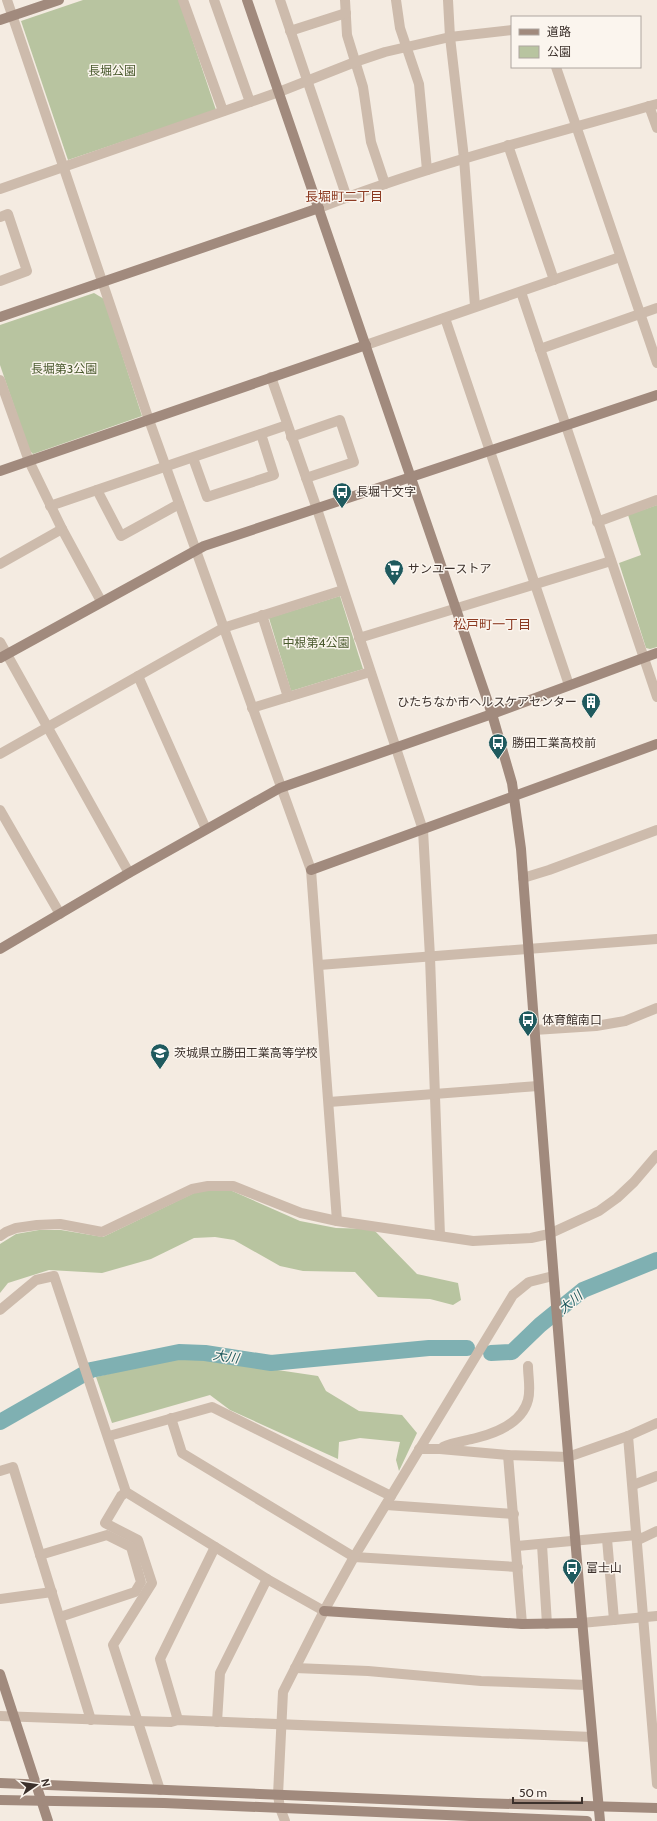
<svg xmlns="http://www.w3.org/2000/svg" width="657" height="1821" font-family="Cabin,'Noto Sans JP',sans-serif">
  <style>
    .green { fill: #b8c4a0 }
    .lines { fill: none; stroke-linecap: round; stroke-linejoin: round }
    .river { stroke: #7fb0b2; stroke-width: 16 }
    .street { stroke: #cdbbac; stroke-width: 10 }
    .secondary { stroke: #a18a7d; stroke-width: 10 }
    .labels { text-anchor: middle; stroke-width: 3; stroke-linejoin: round; paint-order: stroke }
    .park-label { font-size: 12px; fill: #4a5a2e; stroke: #fbf5ee }
    .poi-label { font-size: 12px; fill: #3b302b; stroke: #fbf5ee; text-anchor: start }
    .neighbourhood-label { font-size: 13px; fill: #8c3b22; stroke: #fbf5ee }
    .water-label { font-size: 13px; font-style: italic; fill: #1f5a5e; stroke: #fbf5ee }
  </style>
  <rect width="100%" height="100%" fill="#f4ebe1"/>
  <g class="green">
    <polygon points="83,0 179,0 216,110 68,160 21,21"/>
    <polygon points="94,293 104,299 142,416 33,454 29,450 0,365 0,325"/>
    <polygon points="657,505 657,647 650,649 646,648 619,563 641,555 628,515"/>
    <polygon points="340,596 363,669 291,691 269,618"/>
    <polygon points="210,1190 230,1190 300,1221 336,1228 373,1229 417,1274 458,1283 461,1300 453,1305 430,1299 378,1297 355,1272 303,1271 280,1266 234,1240 215,1237 194,1238 151,1259 102,1273 49,1270 8,1283 0,1293 0,1244 16,1234 39,1230 61,1230 103,1237 194,1193"/>
    <polygon points="178,1357 204,1359 318,1376 326,1391 359,1411 402,1415 417,1433 399,1471 396,1460 400,1442 360,1438 339,1442 338,1459 230,1410 210,1395 112,1423 96,1377"/>
  </g>
  <g class="lines">
    <g class="river">
      <polyline points="491,1353 512,1352 540,1325 583,1290 657,1260"/>
      <polyline points="0,1422 91,1370 179,1352 205,1353 271,1363 429,1348 467,1348"/>
    </g>
    <g class="street">
      <polyline points="7,0 149,420 311,870 337,1221"/>
      <polyline points="183,0 223,111"/>
      <polyline points="214,0 250,102"/>
      <polyline points="280,0 347,198"/>
      <polyline points="345,0 347,35 363,87 371,142 385,184"/>
      <polyline points="396,0 400,28 419,84 427,170"/>
      <polyline points="448,0 450,37 464,158 475,306"/>
      <polyline points="290,31 346,13"/>
      <polyline points="556,67 657,363"/>
      <polyline points="649,106 657,128"/>
      <polyline points="508,145 554,280"/>
      <polyline points="0,189 279,92 355,62 385,52 450,37 512,30"/>
      <path d="M319,208C429,165 544,136 657,104"/>
      <polyline points="0,217 8,214 27,271 0,281"/>
      <polyline points="521,292 657,697"/>
      <polyline points="445,318 569,685"/>
      <polyline points="366,345 620,257"/>
      <polyline points="540,349 657,308"/>
      <polyline points="271,377 317,509 423,830 430,957 440,1236"/>
      <polyline points="0,380 29,461 62,529 101,601"/>
      <polyline points="291,437 340,420 354,462 306,478"/>
      <polyline points="193,458 207,497 274,475 261,434"/>
      <polyline points="97,490 121,536 179,504"/>
      <polyline points="50,506 287,425"/>
      <polyline points="597,522 657,500"/>
      <polyline points="0,564 62,529"/>
      <polyline points="262,615 288,697"/>
      <polyline points="359,638 611,561"/>
      <polyline points="0,642 129,873"/>
      <polyline points="138,676 206,829"/>
      <polyline points="252,708 370,672"/>
      <polyline points="0,754 223,628 343,590"/>
      <polyline points="0,810 60,914"/>
      <polyline points="523,878 549,870 657,830"/>
      <polyline points="319,965 657,939"/>
      <polyline points="534,1030 596,1026 625,1021 657,1008"/>
      <polyline points="329,1102 538,1086"/>
      <polyline points="0,1236 6,1232 16,1228 37,1225 60,1224 102,1232 192,1189 208,1186 233,1186 301,1213 337,1221 473,1241 531,1238 549,1234 599,1211 617,1198 634,1182 657,1155"/>
      <polyline points="0,1310 36,1280 54,1276 126,1492 267,1579 324,1611"/>
      <polyline points="171,1418 182,1453 354,1557 518,1567"/>
      <polyline points="109,1436 212,1407 391,1496"/>
      <polyline points="628,1436 657,1784"/>
      <path d="M443,1447C453,1442 465,1441 476,1438C496,1433 522,1423 528,1400C531,1389 528,1377 528,1366"/>
      <polyline points="419,1449 440,1449 508,1455 568,1457 628,1436 657,1423"/>
      <polyline points="508,1455 522,1624"/>
      <polyline points="0,1471 13,1467 91,1720"/>
      <polyline points="633,1485 657,1476"/>
      <polyline points="126,1492 121,1496 105,1523 138,1540 152,1583 113,1645 160,1790"/>
      <polyline points="386,1505 514,1514"/>
      <polyline points="607,1539 614,1620"/>
      <polyline points="638,1540 657,1531"/>
      <polyline points="542,1545 547,1624"/>
      <polyline points="517,1546 637,1535"/>
      <polyline points="40,1555 107,1535 131,1547 141,1582 135,1592 60,1617"/>
      <polyline points="0,1599 52,1592"/>
      <polyline points="581,1623 657,1616"/>
      <polyline points="295,1668 368,1671 481,1681 587,1685"/>
      <polyline points="0,1716 137,1721 171,1722 178,1720 592,1737"/>
      <polyline points="178,1720 160,1659 215,1547"/>
      <polyline points="217,1722 220,1673 267,1579"/>
      <polyline points="285,1821 280,1808 278,1795 283,1692 324,1611 354,1557 513,1295 529,1282 553,1276"/>
    </g>
    <g class="secondary">
      <path d="M247,0L492,714L512,783L521,849C545,1173 570,1497 600,1821"/>
      <polyline points="0,20 59,0"/>
      <polyline points="0,317 319,208"/>
      <polyline points="0,471 366,345"/>
      <polyline points="0,658 204,546 657,395"/>
      <polyline points="311,870 657,744"/>
      <polyline points="0,949 129,873 280,788 492,714 657,653"/>
      <polyline points="324,1611 522,1624 581,1623"/>
      <polyline points="0,1674 48,1821"/>
      <polyline points="0,1783 477,1803 657,1808"/>
      <polyline points="0,1800 164,1803 587,1821"/>
    </g>
  </g>
  <defs>
    <g id="bus-pin" transform="scale(1)"><path d="M0 17L-7.5 6A9.5 9.5 0 1 1 7.5 6Z" fill="#1f5a5e" stroke="#fbf5ee"/><path d="M-5-6H5V4H4V6H2V4H-2V6H-4V4H-5ZM-3.5-4V0h7V-4ZM-3.5 1.2v1.5H-2V1.2ZM2 1.2v1.5H3.5V1.2Z" fill="#fff"/></g>
    <g id="supermarket-pin" transform="scale(1)"><path d="M0 17L-7.5 6A9.5 9.5 0 1 1 7.5 6Z" fill="#1f5a5e" stroke="#fbf5ee"/><path d="M-6-5.5h2.5l.6 2H6L4.5 2H-2.5L-4.4-4H-6ZM-1.5 3.2a1.3 1.3 0 1 0 .1 0ZM3 3.2a1.3 1.3 0 1 0 .1 0Z" fill="#fff"/></g>
    <g id="building-pin" transform="scale(1)"><path d="M0 17L-7.5 6A9.5 9.5 0 1 1 7.5 6Z" fill="#1f5a5e" stroke="#fbf5ee"/><path d="M-4-6H4V6H1V3H-1V6H-4ZM-2.5-4.3h1.7v1.8h-1.7ZM.8-4.3h1.7v1.8H.8ZM-2.5-1h1.7V.8h-1.7ZM.8-1h1.7V.8H.8Z" fill="#fff"/></g>
    <g id="school-pin" transform="scale(1)"><path d="M0 17L-7.5 6A9.5 9.5 0 1 1 7.5 6Z" fill="#1f5a5e" stroke="#fbf5ee"/><path d="M0-5L7-2L0 1L-7-2ZM-4 1L0 2.5L4 1V4Q0 6-4 4Z" fill="#fff"/></g>
  </defs>
  <g fill-rule="evenodd">
    <use href="#bus-pin" x="342" y="492"/>
    <use href="#supermarket-pin" x="394" y="569"/>
    <use href="#building-pin" x="591" y="702"/>
    <use href="#bus-pin" x="498" y="743"/>
    <use href="#bus-pin" x="528" y="1020"/>
    <use href="#school-pin" x="160" y="1053"/>
    <use href="#bus-pin" x="572" y="1568"/>
  </g>
  <g class="labels">
    <g class="park-label">
      <text x="112" y="75">長堀公園</text>
      <text x="64" y="373">長堀第3公園</text>
      <text x="316" y="647">中根第4公園</text>
    </g>
    <g class="poi-label">
      <text x="356" y="496">長堀十文字</text>
      <text x="408" y="573">サンユーストア</text>
      <text x="577" y="706" text-anchor="end">ひたちなか市ヘルスケアセンター</text>
      <text x="512" y="747">勝田工業高校前</text>
      <text x="542" y="1024">体育館南口</text>
      <text x="174" y="1057">茨城県立勝田工業高等学校</text>
      <text x="586" y="1572">富士山</text>
    </g>
    <g class="neighbourhood-label">
      <text x="344" y="201">長堀町二丁目</text>
      <text x="492" y="629">松戸町一丁目</text>
    </g>
    <g class="water-label">
      <text transform="translate(570 1302) rotate(-40)" y="5">大川</text>
      <text transform="translate(226 1356) rotate(9)" y="5">大川</text>
    </g>
  </g>
  <rect x="511" y="16" width="130" height="52" fill="#fbf5ee" stroke="#aea6a0"/>
  <rect x="519" y="29" width="20" height="6" fill="#a18a7d" stroke="#aea6a0"/>
  <text x="547" y="36" font-size="12" fill="#3b302b">道路</text>
  <rect x="519" y="46" width="20" height="12" fill="#b8c4a0" stroke="#aea6a0"/>
  <text x="547" y="56" font-size="12" fill="#3b302b">公園</text>
  <g transform="translate(36 1785) rotate(77)" stroke="#fbf5ee" stroke-width="3" paint-order="stroke">
  <path d="M0-3L7 15L0 10L-7 15Z" fill="#3b302b"/>
  <text y="-6" font-size="11" font-weight="bold" text-anchor="middle" fill="#3b302b">N</text>
  </g>
  <path d="M513 1797v6h69v-6" fill="none" stroke="#3b302b" stroke-width="2"/>
  <text x="519" y="1797" font-size="12" fill="#3b302b" stroke="#fbf5ee" stroke-width="3" paint-order="stroke">50 m</text>
</svg>
